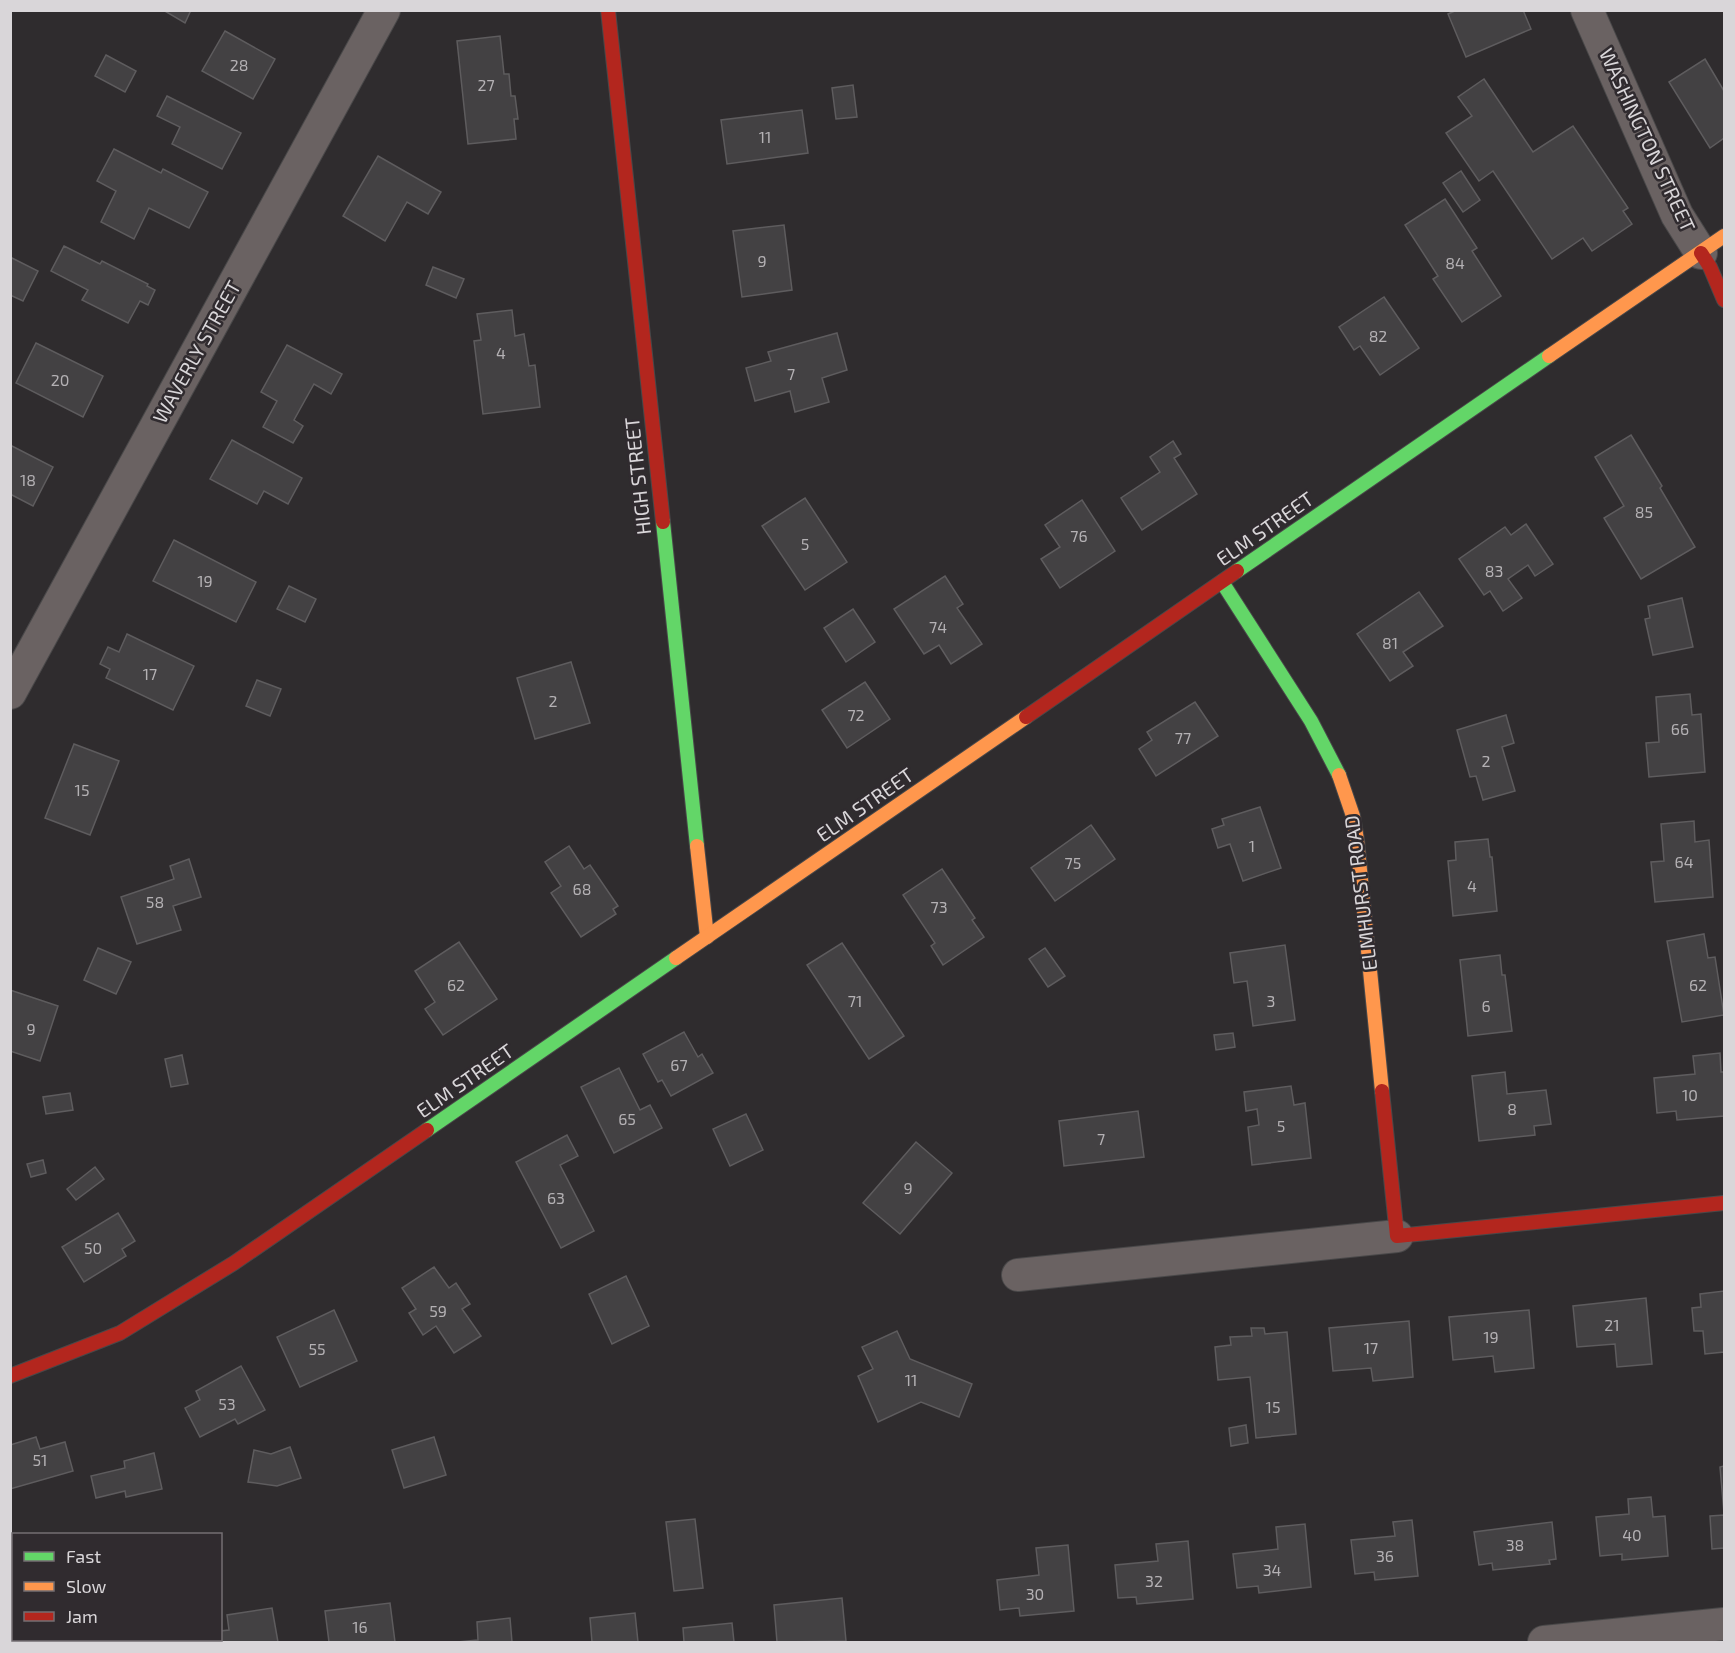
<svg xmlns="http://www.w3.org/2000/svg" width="1735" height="1653" font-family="'Exo 2',sans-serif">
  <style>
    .building { fill: #434143; stroke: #5e5c5e; stroke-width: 1.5 }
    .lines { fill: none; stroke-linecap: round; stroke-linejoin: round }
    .street-casing { stroke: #494849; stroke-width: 34 }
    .fast-casing { stroke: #494849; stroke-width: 16 }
    .slow-casing { stroke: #494849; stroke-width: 16 }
    .jam-casing { stroke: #494849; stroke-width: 16 }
    .street { stroke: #6a6262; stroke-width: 32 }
    .fast { stroke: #63d668; stroke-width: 14 }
    .slow { stroke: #ff974d; stroke-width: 14 }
    .jam { stroke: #b3261e; stroke-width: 14 }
    .labels { text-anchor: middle; stroke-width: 5; stroke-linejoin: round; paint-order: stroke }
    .number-label { font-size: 16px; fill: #b4b1b4 }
    .street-label { font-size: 20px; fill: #d9d6d9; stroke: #302b2f }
  </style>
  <rect width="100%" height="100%" fill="#2f2c2e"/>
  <g class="building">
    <polygon points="163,10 191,10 185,23"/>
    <polygon points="1457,10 1523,10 1531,29 1466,57 1448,14"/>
    <polygon points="225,31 275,59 253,99 202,71"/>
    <polygon points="500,36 504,74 509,74 511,96 515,96 518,119 514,119 516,139 468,144 457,41"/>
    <polygon points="106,55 136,71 125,92 95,76"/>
    <polygon points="1705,59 1724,91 1724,138 1710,148 1669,82"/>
    <polygon points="1484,79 1533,152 1573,126 1628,208 1623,211 1632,224 1592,251 1583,238 1552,259 1493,171 1479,181 1446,133 1472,116 1458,97"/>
    <polygon points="853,85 857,117 836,119 832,88"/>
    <polygon points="167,96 241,133 222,169 172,144 180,127 157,116"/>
    <polygon points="802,110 808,153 727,164 721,120"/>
    <polygon points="114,149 161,173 163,169 208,192 189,228 149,208 134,239 101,222 116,191 97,181"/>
    <polygon points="378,156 441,192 428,214 407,202 385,241 343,216"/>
    <polygon points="1461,171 1480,200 1463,212 1443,183"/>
    <polygon points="1445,199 1477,248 1472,251 1501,296 1462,322 1433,279 1438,276 1405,225"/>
    <polygon points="784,225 792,290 742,297 733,231"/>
    <polygon points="64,246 100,264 102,261 148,284 147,286 155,290 148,305 140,301 128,323 82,300 88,290 51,271"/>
    <polygon points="10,257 38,271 23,301 10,295"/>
    <polygon points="433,267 464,279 456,298 426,285"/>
    <polygon points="1384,297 1419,348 1380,375 1360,346 1354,350 1339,327"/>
    <polygon points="512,310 515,336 524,334 529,366 535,365 540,407 483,414 474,341 481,340 477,314"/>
    <polygon points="837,333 847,370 822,378 829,402 795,412 790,391 755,401 746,368 771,361 768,352"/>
    <polygon points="36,343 103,376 83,417 16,383"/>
    <polygon points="287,345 342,374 331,394 314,384 294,420 303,426 293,443 263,427 277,401 261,392"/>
    <polygon points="1631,435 1662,486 1660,488 1695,547 1641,579 1604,518 1624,506 1595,457"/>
    <polygon points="232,440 302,478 288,504 264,491 257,504 210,479"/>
    <polygon points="1173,441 1181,454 1174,458 1197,494 1142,530 1121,498 1160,472 1150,457"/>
    <polygon points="10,445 53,467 33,506 10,494"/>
    <polygon points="805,498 847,562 805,590 762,526"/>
    <polygon points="1082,500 1115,551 1060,588 1041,559 1060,547 1045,525"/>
    <polygon points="1526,524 1553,564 1535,576 1528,565 1508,579 1522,598 1503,611 1490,591 1484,595 1459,559 1505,527 1511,535"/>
    <polygon points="174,540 256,582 236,622 153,581"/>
    <polygon points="945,576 963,604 957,608 982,644 951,664 939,645 924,654 894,609"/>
    <polygon points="289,586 316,599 305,622 277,609"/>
    <polygon points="1419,592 1443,626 1403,652 1413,666 1390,681 1357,634"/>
    <polygon points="1682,598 1693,647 1653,655 1645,619 1650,618 1648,606"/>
    <polygon points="853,609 875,642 846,662 824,628"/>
    <polygon points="127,634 194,666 173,710 106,678 110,669 100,664 108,647 119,652"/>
    <polygon points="571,662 590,723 535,739 517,678"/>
    <polygon points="257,680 281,689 270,716 246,706"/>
    <polygon points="865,682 890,719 847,748 822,710"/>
    <polygon points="1690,694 1692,715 1701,714 1705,772 1649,777 1646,743 1659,742 1656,697"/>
    <polygon points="1195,702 1218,736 1156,776 1139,749 1152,740 1147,732"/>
    <polygon points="1506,715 1514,743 1502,747 1515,791 1483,800 1476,776 1470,777 1457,730"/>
    <polygon points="74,744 119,761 90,835 45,818"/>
    <polygon points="1260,807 1281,868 1243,881 1230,844 1218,848 1212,829 1224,825 1222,819"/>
    <polygon points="1694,821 1695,842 1709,840 1713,897 1655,902 1651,862 1664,861 1661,824"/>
    <polygon points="1091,825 1115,859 1055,901 1031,868"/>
    <polygon points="1488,839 1490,857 1492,857 1497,911 1453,916 1448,861 1456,860 1455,842"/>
    <polygon points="569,846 584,869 590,865 618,906 613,909 616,914 581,937 551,893 561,886 545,862"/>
    <polygon points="189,859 201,897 173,906 181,930 137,944 121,897 174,879 170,866"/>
    <polygon points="942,869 975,918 972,920 984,937 943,965 931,946 935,943 903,895"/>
    <polygon points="1704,934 1708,958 1715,957 1724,1015 1682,1022 1667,941"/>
    <polygon points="459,942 497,999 443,1035 425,1009 435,1002 415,971"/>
    <polygon points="842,943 904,1036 869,1059 807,965"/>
    <polygon points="1285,945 1295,1020 1253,1026 1247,981 1234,983 1230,953"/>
    <polygon points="98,948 131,962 116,994 84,980"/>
    <polygon points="1045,948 1065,976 1048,987 1029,959"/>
    <polygon points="1500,955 1502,975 1505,975 1512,1031 1468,1036 1460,960"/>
    <polygon points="10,990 58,1006 40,1061 10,1051"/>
    <polygon points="684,1032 698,1057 702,1054 713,1073 671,1096 662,1080 658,1082 643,1054"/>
    <polygon points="1233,1033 1235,1047 1216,1050 1214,1035"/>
    <polygon points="1720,1053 1721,1072 1724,1072 1724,1116 1677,1120 1676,1111 1657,1113 1654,1078 1695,1074 1693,1056"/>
    <polygon points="182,1055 188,1084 171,1087 165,1059"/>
    <polygon points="619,1068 640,1110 650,1105 662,1128 614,1153 581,1087"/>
    <polygon points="1505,1072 1507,1094 1546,1090 1551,1124 1534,1126 1535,1135 1479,1141 1472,1076"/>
    <polygon points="1291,1086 1294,1105 1305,1103 1311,1158 1252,1165 1248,1127 1259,1125 1257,1109 1246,1111 1244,1092"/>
    <polygon points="70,1093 73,1110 46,1114 43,1097"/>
    <polygon points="1138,1111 1144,1157 1064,1166 1059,1121"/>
    <polygon points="746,1114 763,1150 730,1166 713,1129"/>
    <polygon points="567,1135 578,1156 560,1165 594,1231 561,1248 516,1162"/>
    <polygon points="916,1142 952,1173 900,1234 863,1203"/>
    <polygon points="43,1160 46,1173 31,1177 27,1164"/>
    <polygon points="95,1167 104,1179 76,1200 67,1189"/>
    <polygon points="118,1213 135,1241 122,1249 126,1256 84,1282 62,1247"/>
    <polygon points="434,1267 449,1288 456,1283 470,1304 462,1309 481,1336 454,1353 436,1326 423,1335 409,1313 416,1309 402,1288"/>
    <polygon points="626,1276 649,1326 612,1344 589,1294"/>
    <polygon points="1724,1291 1724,1352 1705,1354 1703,1331 1694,1331 1692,1308 1701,1307 1700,1294"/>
    <polygon points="1646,1298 1652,1364 1617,1367 1615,1344 1577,1347 1573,1306"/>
    <polygon points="334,1310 357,1361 300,1387 277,1337"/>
    <polygon points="1529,1310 1534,1368 1495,1372 1493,1356 1453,1360 1449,1317"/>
    <polygon points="1409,1321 1413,1377 1373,1381 1371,1368 1333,1371 1329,1328"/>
    <polygon points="1251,1328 1264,1328 1265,1334 1287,1332 1296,1434 1256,1438 1250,1377 1218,1380 1215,1347 1231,1345 1230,1337 1252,1336"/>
    <polygon points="897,1331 910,1359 972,1384 959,1417 921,1402 878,1422 858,1376 873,1369 862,1347"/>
    <polygon points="241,1366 265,1410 238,1424 235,1419 200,1437 185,1408 200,1400 196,1391"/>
    <polygon points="1246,1425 1248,1443 1231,1446 1229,1428"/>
    <polygon points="36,1437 40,1449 65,1442 73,1471 10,1489 10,1445"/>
    <polygon points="434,1437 446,1475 404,1488 392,1450"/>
    <polygon points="290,1447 301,1478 277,1486 248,1482 254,1450 271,1454"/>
    <polygon points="154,1453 162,1489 126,1497 125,1491 96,1498 91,1476 125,1468 124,1461"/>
    <polygon points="1724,1466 1724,1513 1720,1467"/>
    <polygon points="1651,1497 1653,1517 1665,1516 1668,1556 1622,1560 1622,1554 1600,1556 1596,1517 1629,1514 1628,1499"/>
    <polygon points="1724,1515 1724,1548 1712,1549 1710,1516"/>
    <polygon points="695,1519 703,1588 674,1591 666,1522"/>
    <polygon points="1412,1520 1418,1576 1375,1580 1374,1572 1355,1574 1351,1540 1395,1536 1393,1522"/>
    <polygon points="1552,1522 1556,1559 1549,1560 1550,1564 1493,1570 1492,1563 1479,1565 1474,1532"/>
    <polygon points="1305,1524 1311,1587 1259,1593 1258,1586 1237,1588 1233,1554 1278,1549 1276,1527"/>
    <polygon points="1188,1541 1193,1599 1137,1604 1136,1597 1118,1598 1115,1565 1158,1561 1156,1544"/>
    <polygon points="1068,1545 1074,1611 1020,1616 1019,1608 1000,1610 997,1580 1039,1575 1036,1548"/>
    <polygon points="10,1552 14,1558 13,1604 10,1599"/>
    <polygon points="842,1598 846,1641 777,1642 774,1605"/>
    <polygon points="390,1603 395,1642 329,1642 325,1611"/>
    <polygon points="272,1608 278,1642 199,1642 198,1640 220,1640 220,1631 229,1630 227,1615"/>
    <polygon points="635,1613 638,1642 592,1642 590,1618"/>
    <polygon points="510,1618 512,1642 457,1642 478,1640 477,1622"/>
    <polygon points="732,1623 734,1642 684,1642 683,1628"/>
  </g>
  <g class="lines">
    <g class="street-casing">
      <g id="street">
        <polyline points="1587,10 1677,215 1701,253"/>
        <polyline points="10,693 384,10"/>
        <polyline points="1018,1275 1397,1236"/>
        <polyline points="1544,1642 1724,1624"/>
      </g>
    </g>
    <g class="fast-casing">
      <g id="fast">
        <polyline points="663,522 697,846"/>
        <polyline points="1237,571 1549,356"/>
        <polyline points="1222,582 1311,721 1339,775"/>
        <polyline points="427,1130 676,958"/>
      </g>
    </g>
    <g class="slow-casing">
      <g id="slow">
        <polyline points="1549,356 1724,236"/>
        <polyline points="1339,775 1353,816 1357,840 1382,1091"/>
        <polyline points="697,846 707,937"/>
        <polyline points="676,958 1026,717"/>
      </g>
    </g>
    <g class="jam-casing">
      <g id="jam">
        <polyline points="608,10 663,522"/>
        <polyline points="1701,253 1710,267 1724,300"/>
        <polyline points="1026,717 1237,571"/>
        <polyline points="1382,1091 1397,1236 1724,1203"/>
        <polyline points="10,1376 120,1333 234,1263 427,1130"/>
      </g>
    </g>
    <use href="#street" class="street"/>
    <use href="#fast" class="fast"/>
    <use href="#slow" class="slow"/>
    <use href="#jam" class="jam"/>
  </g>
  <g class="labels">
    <g class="number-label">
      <text x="239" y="71">28</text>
      <text x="486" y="91">27</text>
      <text x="765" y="143">11</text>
      <text x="762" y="267">9</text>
      <text x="1455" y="269">84</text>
      <text x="1378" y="342">82</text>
      <text x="501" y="359">4</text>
      <text x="791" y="380">7</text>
      <text x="60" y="386">20</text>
      <text x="28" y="486">18</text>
      <text x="1644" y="518">85</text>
      <text x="1079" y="542">76</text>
      <text x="805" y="550">5</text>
      <text x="1494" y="577">83</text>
      <text x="205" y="587">19</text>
      <text x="938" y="633">74</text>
      <text x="1390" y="649">81</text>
      <text x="150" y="680">17</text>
      <text x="553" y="707">2</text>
      <text x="856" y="721">72</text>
      <text x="1680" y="735">66</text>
      <text x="1183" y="744">77</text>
      <text x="1486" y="767">2</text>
      <text x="82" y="796">15</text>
      <text x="1252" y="852">1</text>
      <text x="1684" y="868">64</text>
      <text x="1073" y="869">75</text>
      <text x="1472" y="892">4</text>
      <text x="582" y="895">68</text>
      <text x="155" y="908">58</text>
      <text x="939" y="913">73</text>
      <text x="456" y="991">62</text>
      <text x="1698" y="991">62</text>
      <text x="855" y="1007">71</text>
      <text x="1271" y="1007">3</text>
      <text x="1486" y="1012">6</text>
      <text x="31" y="1035">9</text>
      <text x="679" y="1071">67</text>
      <text x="1690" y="1101">10</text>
      <text x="1512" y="1115">8</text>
      <text x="627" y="1125">65</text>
      <text x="1281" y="1132">5</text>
      <text x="1101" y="1145">7</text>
      <text x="908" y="1194">9</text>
      <text x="556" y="1204">63</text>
      <text x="93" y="1254">50</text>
      <text x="438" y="1317">59</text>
      <text x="1612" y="1331">21</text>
      <text x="1491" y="1343">19</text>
      <text x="1371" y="1354">17</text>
      <text x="317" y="1355">55</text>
      <text x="911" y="1386">11</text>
      <text x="227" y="1410">53</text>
      <text x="1273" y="1413">15</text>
      <text x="40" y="1466">51</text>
      <text x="1632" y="1541">40</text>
      <text x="1515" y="1551">38</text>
      <text x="1385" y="1562">36</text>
      <text x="1272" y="1576">34</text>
      <text x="1154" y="1587">32</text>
      <text x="1035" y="1600">30</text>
      <text x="360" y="1633">16</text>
    </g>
    <g class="street-label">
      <text transform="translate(1647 140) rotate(65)" y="7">WASHINGTON STREET</text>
      <text transform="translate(197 352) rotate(-61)" y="7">WAVERLY STREET</text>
      <text transform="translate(638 476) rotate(-96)" y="7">HIGH STREET</text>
      <text transform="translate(1265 529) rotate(-35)" y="7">ELM STREET</text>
      <text transform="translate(865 805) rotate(-35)" y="7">ELM STREET</text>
      <text transform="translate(1361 893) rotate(-97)" y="7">ELMHURST ROAD</text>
      <text transform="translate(465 1081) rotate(-35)" y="7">ELM STREET</text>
    </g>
  </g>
  <rect width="1735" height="1653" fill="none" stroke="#d9d6d9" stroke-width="24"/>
  <rect x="12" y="1533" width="210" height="108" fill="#302b2f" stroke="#746f73" stroke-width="1.5"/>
  <rect x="24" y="1552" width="30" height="9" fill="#63d668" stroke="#746f73" stroke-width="1.5"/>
  <text x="66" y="1563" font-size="18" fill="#d9d6d9">Fast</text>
  <rect x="24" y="1582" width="30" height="9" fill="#ff974d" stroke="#746f73" stroke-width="1.5"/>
  <text x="66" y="1593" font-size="18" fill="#d9d6d9">Slow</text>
  <rect x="24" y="1612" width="30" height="9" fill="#b3261e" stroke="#746f73" stroke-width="1.5"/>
  <text x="66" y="1623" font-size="18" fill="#d9d6d9">Jam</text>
</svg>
